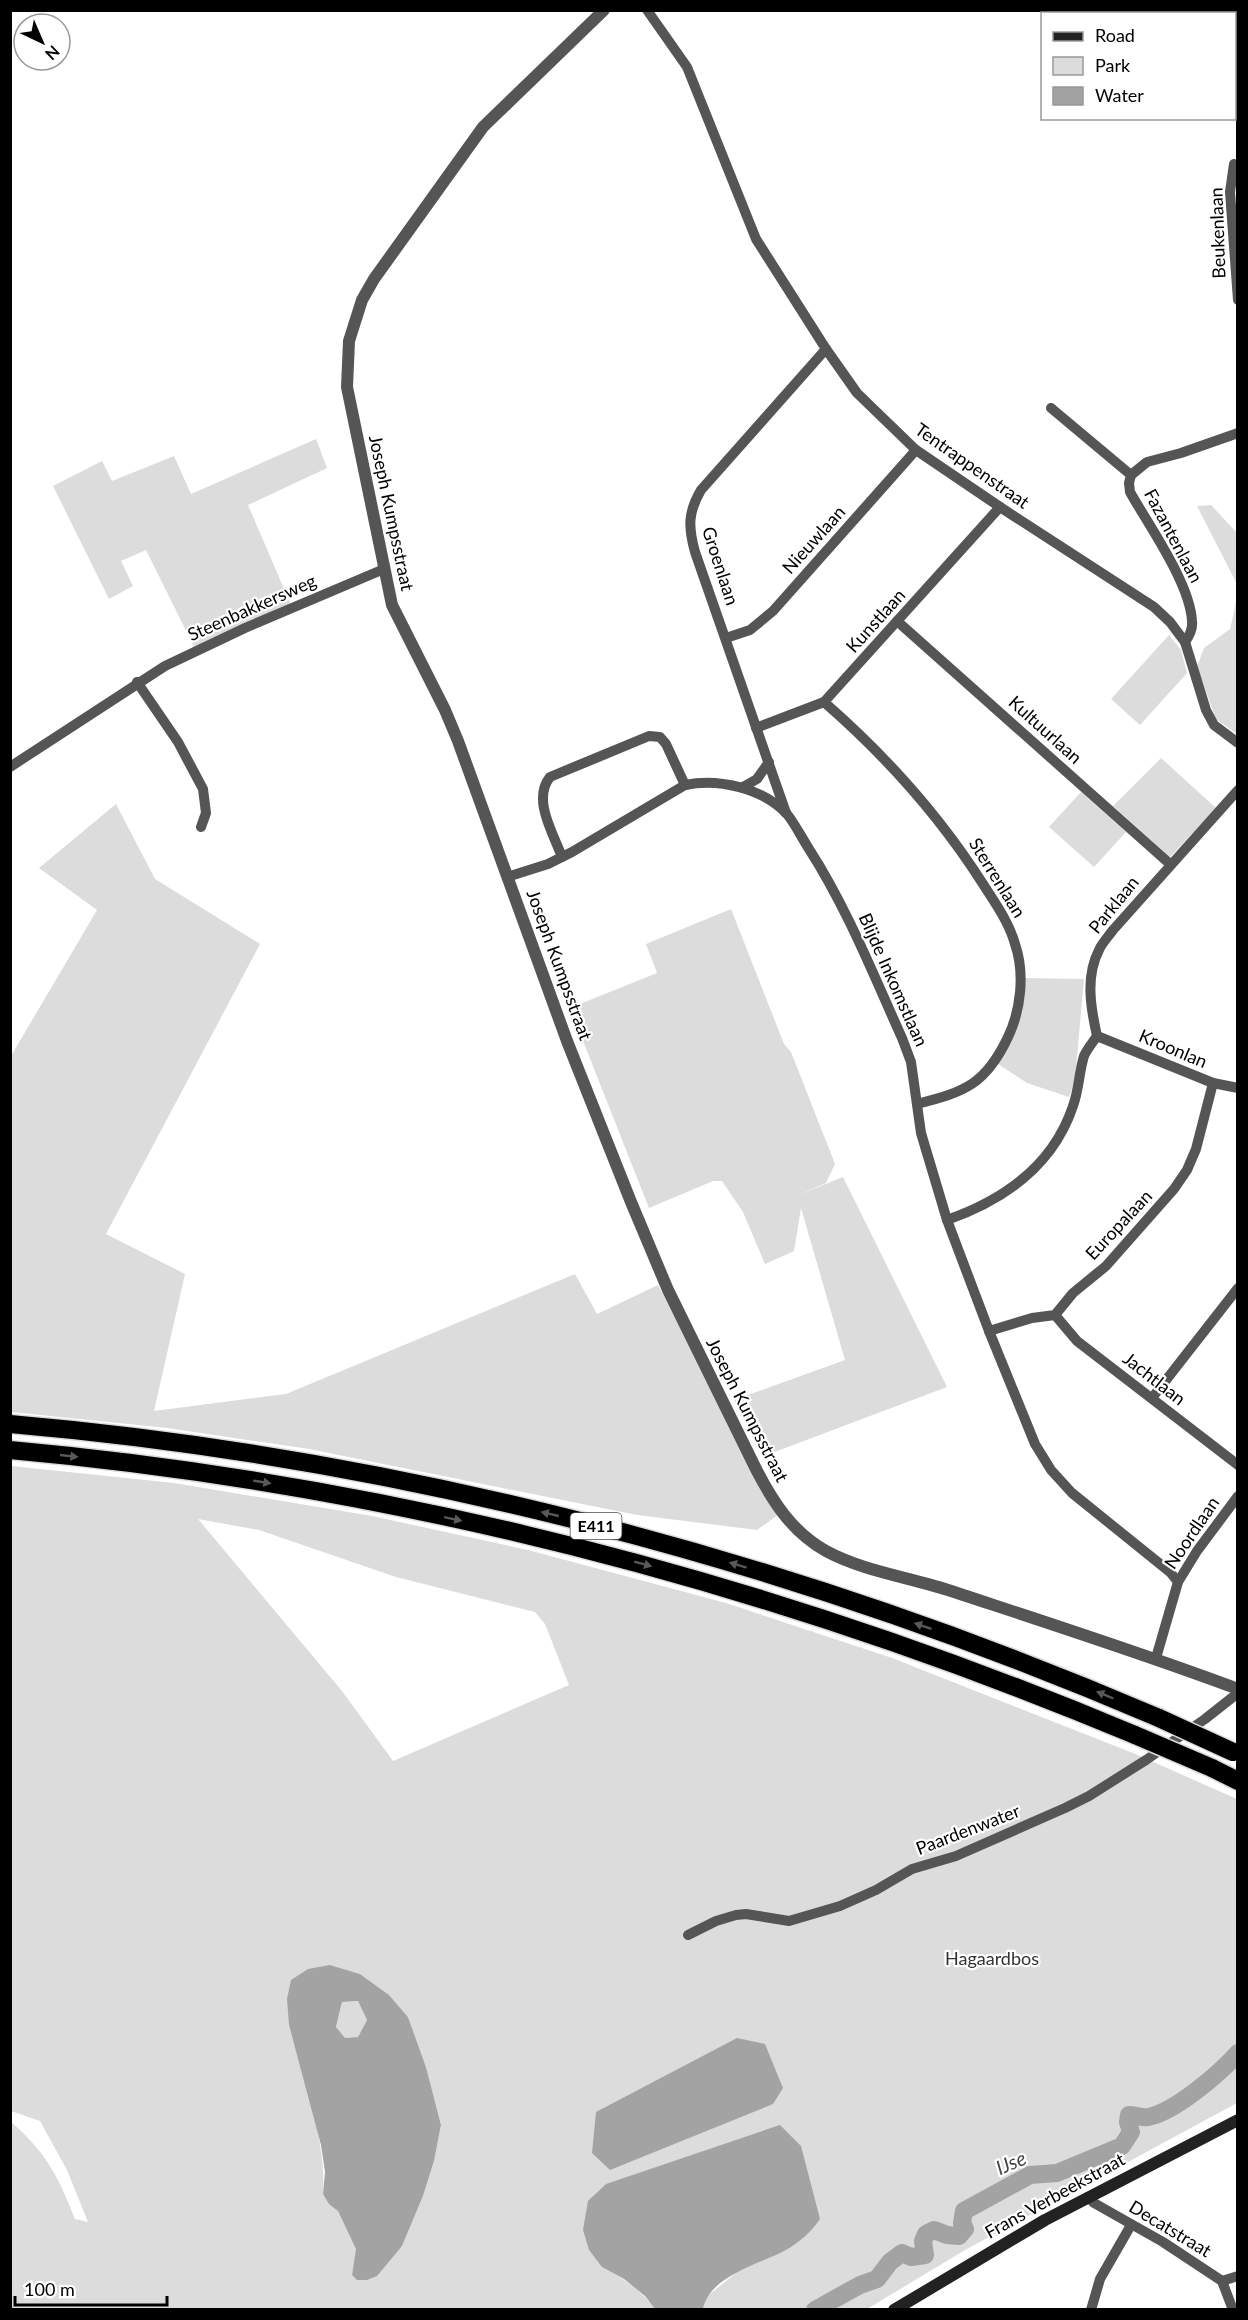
<svg xmlns="http://www.w3.org/2000/svg" width="1248" height="2320" font-family="Lato,sans-serif">
  <style>
    .green { fill: #dcdcdc; fill-rule: evenodd }
    .water { fill: #a3a3a3; fill-rule: evenodd }
    .lines { fill: none; stroke-linecap: round; stroke-linejoin: round }
    .river { stroke: #a3a3a3; stroke-width: 18 }
    .motorway-casing { stroke: #dbdbdb; stroke-width: 21 }
    .minor { stroke: #555; stroke-width: 10 }
    .tertiary { stroke: #555; stroke-width: 12 }
    .secondary { stroke: #222; stroke-width: 12 }
    .motorway { stroke: #000; stroke-width: 18 }
    .motorway-bridge-casing { stroke: #dbdbdb; stroke-width: 21; stroke-linecap: butt }
    .motorway-bridge { stroke: #000; stroke-width: 18 }
    .oneway { fill: #595959 }
    .labels { text-anchor: middle; stroke-width: 4.5; stroke-linejoin: round; paint-order: stroke }
    .shield { fill: #fff; stroke: #4c4c4c; stroke-width: 1.5 }
    .shield-label { font-size: 16px; font-weight: bold; fill: #000 }
    .street-label { font-size: 18px; fill: #000; stroke: #fff }
    .park-label { font-size: 18px; fill: #333; stroke: #fff }
    .water-label { font-size: 20px; font-style: italic; fill: #444; stroke: #fff }
  </style>
  <rect width="100%" height="100%" fill="#fff"/>
  <g class="green">
    <polygon points="316,439 327,468 248,505 291,605 195,649 146,550 121,561 133,586 109,599 53,486 102,461 112,481 174,456 191,494"/>
    <polygon points="1211,505 1237,533 1237,584 1197,506"/>
    <polygon points="1237,598 1237,734 1216,719 1197,667 1204,648 1230,629"/>
    <polygon points="1169,635 1181,650 1187,673 1140,725 1111,699"/>
    <polygon points="1161,758 1216,808 1170,857 1113,806"/>
    <polygon points="1081,792 1126,832 1094,867 1049,827"/>
    <polygon points="116,804 155,879 260,944 106,1234 185,1274 154,1411 286,1394 575,1274 597,1314 658,1285 778,1515 757,1530 637,1515 309,1449 167,1428 11,1412 11,1056 97,910 39,868"/>
    <polygon points="731,909 784,1044 791,1052 835,1164 826,1183 796,1196 843,1177 947,1387 764,1456 734,1400 845,1360 801,1208 794,1251 765,1264 743,1212 722,1181 713,1181 649,1208 570,1008 657,973 646,944"/>
    <path d="M1024,978L1084,979L1075,1079L1069,1097L1027,1083L998,1064C1018,1033 1022,1014 1024,978Z"/>
    <path d="M11,1466L174,1483L372,1516L528,1550L726,1603L892,1658L1133,1753L1237,1799V2103L965,2250L867,2309H840L832,2300L815,2309H703L705,2298L741,2269L786,2250L602,2267C623,2278 641,2290 655,2309H11V2122C46,2152 58,2176 75,2219L88,2222L67,2170L40,2121L11,2111ZM198,1519L259,1530L396,1577L535,1612L545,1624L569,1685L393,1761L342,1691ZM330,1965L360,1974L389,1995L408,2017L426,2067L441,2125L434,2161L423,2196L402,2246L367,2280H357L352,2275L357,2249L338,2211L323,2194C327,2141 303,2077 289,2025Z"/>
    <polygon points="358,2001 367,2020 358,2037 345,2039 336,2027 342,2002"/>
  </g>
  <g class="water">
    <path d="M330,1965L360,1974L389,1995L408,2017L426,2067L441,2125L434,2161L423,2196L402,2246L377,2276L367,2280H357L352,2275L356,2249L338,2211L329,2204L323,2194L325,2172L321,2145L289,2025L287,1999L291,1980L308,1969ZM358,2001L367,2020L358,2037L345,2038L336,2027L342,2002Z"/>
    <polygon points="737,2038 765,2044 783,2088 773,2104 610,2170 592,2153 596,2112"/>
    <path d="M780,2125L801,2146L820,2219C811,2232 800,2242 786,2250C760,2264 709,2276 703,2309H655L645,2296L624,2279L602,2267L589,2250L583,2230L588,2201L606,2184Z"/>
  </g>
  <g class="lines">
    <path class="river" d="M815,2310L860,2285L877,2279L890,2262L902,2253L911,2257L925,2255L923,2241L926,2234L934,2230L947,2235L959,2236L965,2229L962,2223L964,2211L1030,2175L1057,2173L1122,2146L1131,2132L1128,2122L1129,2115C1135,2115 1143,2118 1148,2117C1175,2112 1220,2073 1238,2053"/>
    <g class="motorway-casing">
      <g id="motorway">
        <path d="M10,1424C405,1458 796,1562 1159,1718"/>
        <path d="M10,1450C398,1485 777,1585 1135,1735"/>
        <polyline points="1212,1768 1238,1781"/>
      </g>
    </g>
    <g class="minor">
      <polyline points="647,10 687,67 756,239 826,349 857,393 916,450 1000,507 1154,607 1170,622 1185,642 1206,710 1214,725 1238,743"/>
      <polyline points="1234,164 1230,192 1238,300"/>
      <path d="M1051,408L1131,475L1129,483L1130,492C1149,526 1190,583 1192,621C1193,629 1190,635 1185,642"/>
      <polyline points="1131,475 1147,462 1181,453 1238,433"/>
      <polyline points="897,621 1170,864"/>
      <polyline points="726,638 750,630 773,611 916,450"/>
      <polyline points="137,682 178,742 203,789 206,813 201,827"/>
      <path d="M824,702C886,756 939,815 983,884C995,903 1009,922 1015,944C1025,973 1021,1010 1008,1037C986,1084 965,1092 917,1104"/>
      <polyline points="756,728 824,702 1000,507"/>
      <polyline points="10,767 165,666 245,628 384,569"/>
      <polyline points="743,787 757,779 769,762"/>
      <path d="M786,813L695,552C688,527 688,512 701,490L826,349"/>
      <path d="M562,857C553,833 532,799 550,777L649,736L660,737L666,744L685,785"/>
      <path d="M507,877L548,864L572,852L685,785C718,778 763,788 787,814C795,824 802,838 809,849C847,908 873,974 902,1038L911,1062L921,1133L947,1220L989,1331L1035,1444L1051,1470L1072,1493L1170,1572L1178,1582"/>
      <polyline points="1097,1036 1213,1083 1238,1088"/>
      <path d="M947,1220C1004,1200 1053,1166 1073,1106C1079,1090 1079,1072 1084,1056C1087,1049 1093,1042 1097,1036C1091,1009 1085,977 1099,950C1102,943 1108,937 1113,930L1238,790"/>
      <polyline points="1055,1315 1077,1341 1238,1465"/>
      <polyline points="989,1331 1032,1318 1055,1315 1073,1293 1106,1266 1174,1189 1187,1170 1196,1149 1213,1083"/>
      <polyline points="1152,1398 1238,1288"/>
      <polyline points="1156,1658 1178,1582 1197,1551 1238,1496"/>
      <polyline points="688,1935 716,1921 736,1915 746,1914 789,1921 840,1906 876,1890 912,1869 956,1856 1065,1808 1089,1796 1146,1760 1205,1719 1238,1693"/>
      <polyline points="1088,2197 1094,2203 1163,2242 1222,2281 1238,2276"/>
      <polyline points="1222,2281 1233,2310"/>
      <polyline points="1091,2310 1100,2279 1131,2225"/>
    </g>
    <path class="tertiary" d="M604,10L483,127L374,279L362,300L349,341L347,387L392,605L445,710L458,741L567,1041L631,1202L668,1290L756,1469C773,1502 792,1532 826,1551C863,1571 908,1577 948,1590C1045,1622 1142,1653 1238,1689"/>
    <polyline class="secondary" points="894,2310 1045,2220 1238,2120"/>
    <use href="#motorway" class="motorway"/>
    <g class="motorway-bridge-casing">
      <g id="motorway-bridge">
        <polyline points="1159,1718 1233,1752"/>
        <polyline points="1135,1735 1212,1768"/>
      </g>
    </g>
    <use href="#motorway-bridge" class="motorway-bridge"/>
  </g>
  <defs><path id="oneway-solid" d="M-6-.8H1V-3.2L6.5 0L1 3.2V.8H-6Z" transform="scale(1.5)"/></defs>
  <g class="oneway">
    <use href="#oneway-solid" transform="translate(69 1456) rotate(6)"/>
    <use href="#oneway-solid" transform="translate(262 1482) rotate(9)"/>
    <use href="#oneway-solid" transform="translate(550 1514) rotate(-167)"/>
    <use href="#oneway-solid" transform="translate(453 1519) rotate(12)"/>
    <use href="#oneway-solid" transform="translate(643 1564) rotate(15)"/>
    <use href="#oneway-solid" transform="translate(738 1565) rotate(-163)"/>
    <use href="#oneway-solid" transform="translate(923 1626) rotate(-161)"/>
    <use href="#oneway-solid" transform="translate(1105 1695) rotate(-157)"/>
  </g>
  <g class="labels">
    <rect class="shield" x="570.5" y="1513" width="51" height="26" rx="4.5"/>
    <g class="shield-label">
      <text x="596" y="1532">E411</text>
    </g>
    <g class="street-label">
      <text transform="translate(1218 233) rotate(-92)" y="6">Beukenlaan</text>
      <text transform="translate(972 466) rotate(35)" y="6">Tentrappenstraat</text>
      <text transform="translate(391 513) rotate(78)" y="6">Joseph Kumpsstraat</text>
      <text transform="translate(1173 536) rotate(62)" y="6">Fazantenlaan</text>
      <text transform="translate(814 540) rotate(-48)" y="6">Nieuwlaan</text>
      <text transform="translate(720 566) rotate(72)" y="6">Groenlaan</text>
      <text transform="translate(252 608) rotate(-24)" y="6">Steenbakkersweg</text>
      <text transform="translate(876 621) rotate(-48)" y="6">Kunstlaan</text>
      <text transform="translate(1045 730) rotate(42)" y="6">Kultuurlaan</text>
      <text transform="translate(997 878) rotate(58)" y="6">Sterrenlaan</text>
      <text transform="translate(1114 905) rotate(-51)" y="6">Parklaan</text>
      <text transform="translate(559 965) rotate(70)" y="6">Joseph Kumpsstraat</text>
      <text transform="translate(893 980) rotate(66)" y="6">Blijde Inkomstlaan</text>
      <text transform="translate(1173 1049) rotate(23)" y="6">Kroonlan</text>
      <text transform="translate(1119 1225) rotate(-47)" y="6">Europalaan</text>
      <text transform="translate(1154 1379) rotate(38)" y="6">Jachtlaan</text>
      <text transform="translate(747 1410) rotate(63)" y="6">Joseph Kumpsstraat</text>
      <text transform="translate(1192 1533) rotate(-56)" y="6">Noordlaan</text>
      <text transform="translate(968 1830) rotate(-21)" y="6">Paardenwater</text>
      <text transform="translate(1055 2196) rotate(-29)" y="6">Frans Verbeekstraat</text>
      <text transform="translate(1170 2229) rotate(31)" y="6">Decatstraat</text>
    </g>
    <g class="park-label">
      <text x="992" y="1965">Hagaardbos</text>
    </g>
    <g class="water-label">
      <text transform="translate(1011 2163) rotate(-23)" y="7">IJse</text>
    </g>
  </g>
  <rect width="1248" height="2320" fill="none" stroke="#000000" stroke-width="24"/>
  <rect x="1041" y="12" width="195" height="108" fill="#ffffff" stroke="#999999" stroke-width="1.5"/>
  <rect x="1053" y="32" width="30" height="9" fill="#222222" stroke="#999999" stroke-width="1.5"/>
  <text x="1095" y="42" font-size="18" fill="#000000">Road</text>
  <rect x="1053" y="57" width="30" height="18" fill="#dcdcdc" stroke="#999999" stroke-width="1.5"/>
  <text x="1095" y="72" font-size="18" fill="#000000">Park</text>
  <rect x="1053" y="87" width="30" height="18" fill="#a3a3a3" stroke="#999999" stroke-width="1.5"/>
  <text x="1095" y="102" font-size="18" fill="#000000">Water</text>
  <g transform="translate(42 42) rotate(136)"><circle r="28" fill="#ffffff" stroke="#999999" stroke-width="1.5"/>
  <path d="M0-4.5L10 22L0 15L-10 22Z" fill="#000000"/>
  <text y="-9" font-size="16" font-weight="bold" text-anchor="middle" fill="#000000">N</text>
  </g>
  <path d="M15 2296v9h152v-9" fill="none" stroke="#000000" stroke-width="3"/>
  <text x="24" y="2296" font-size="18" fill="#000000" stroke="#ffffff" stroke-width="4.5" paint-order="stroke">100 m</text>
</svg>
